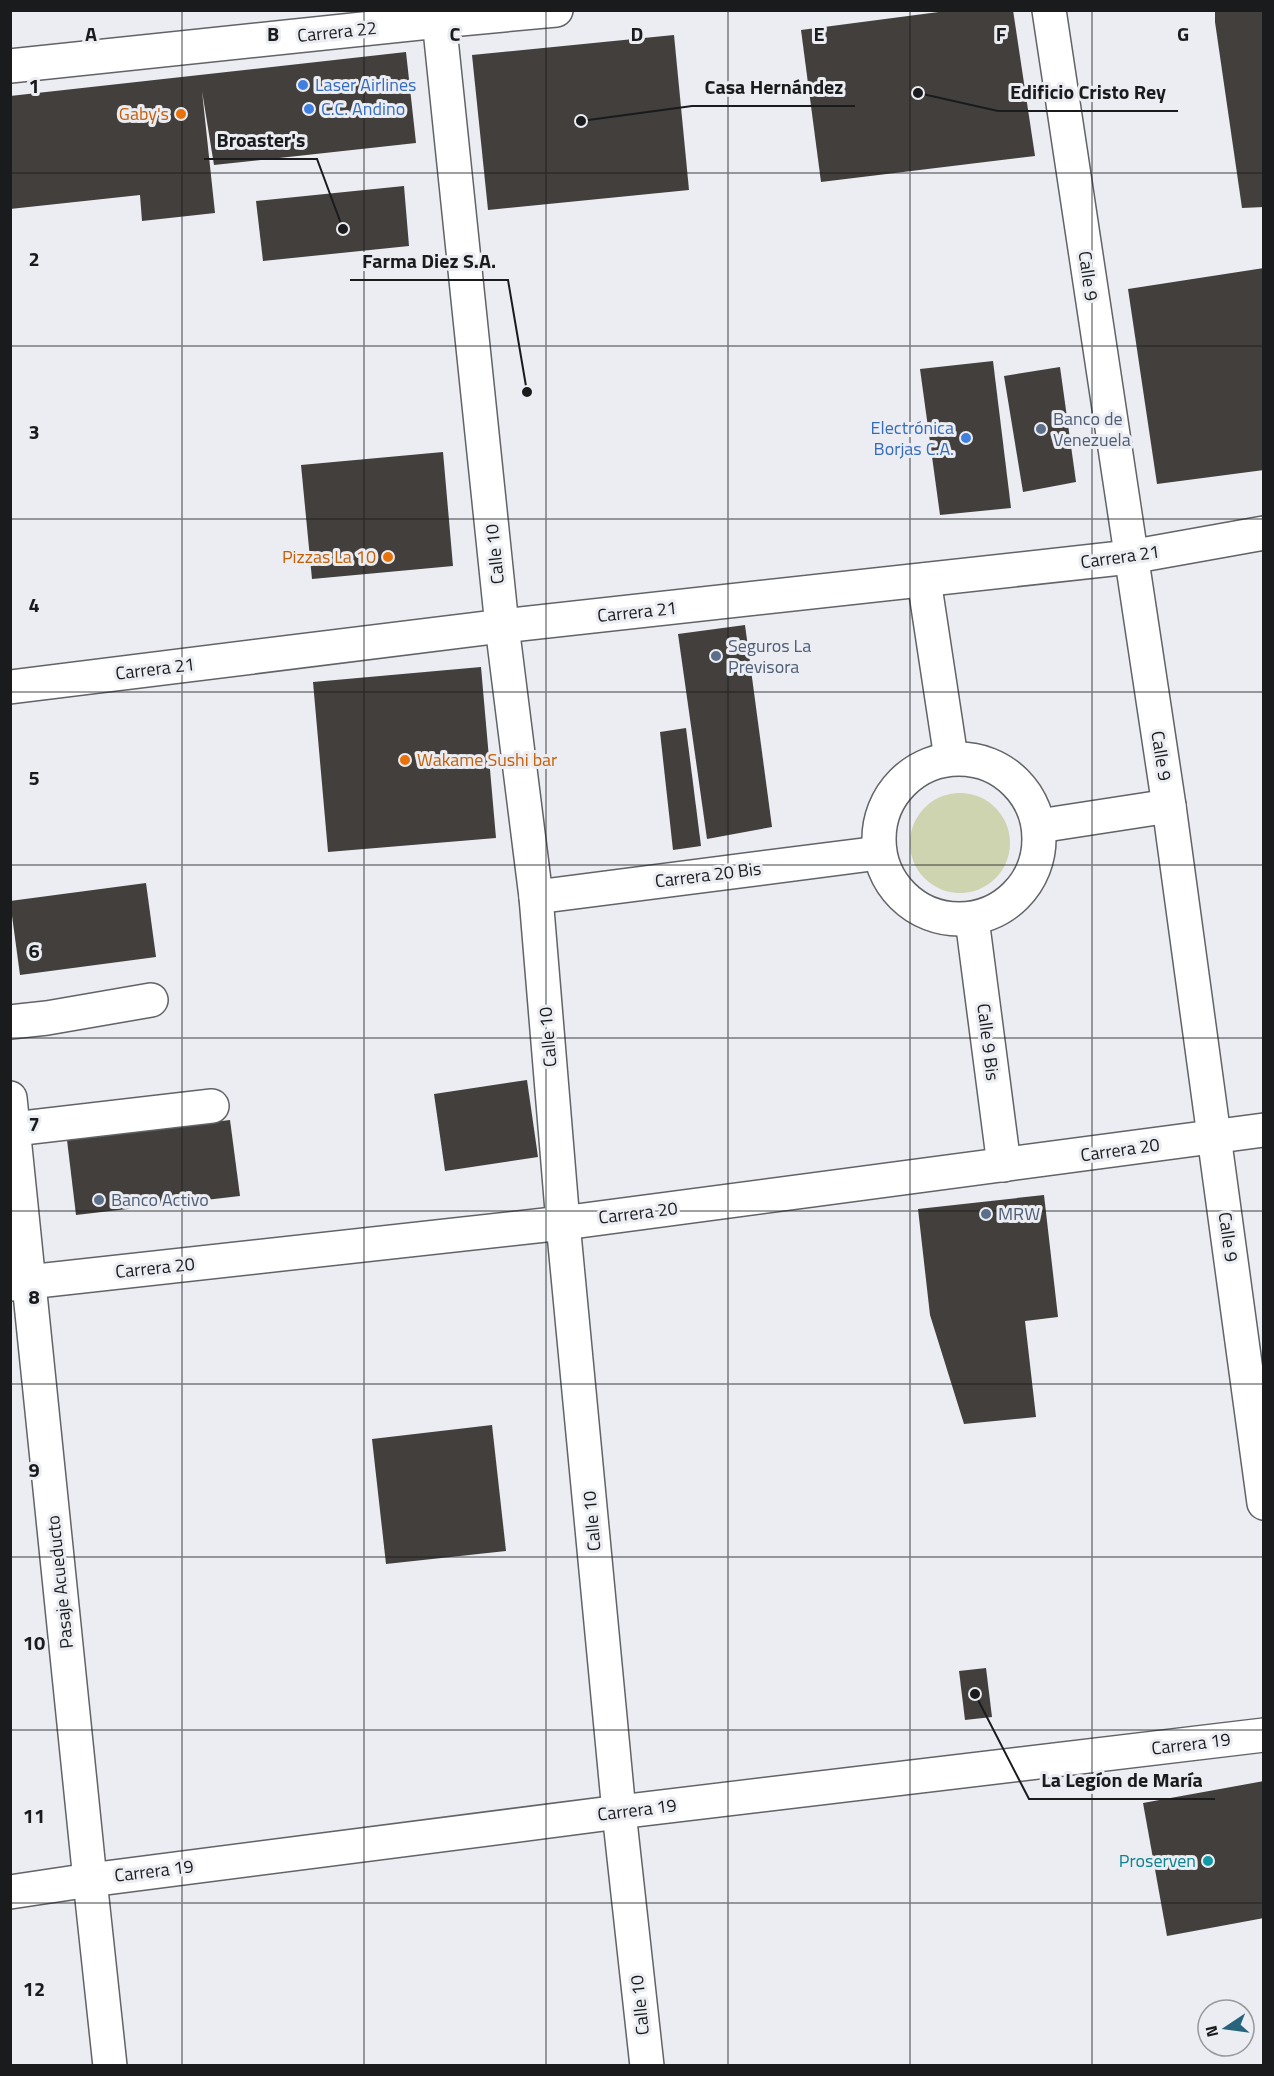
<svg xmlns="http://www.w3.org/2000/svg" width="1274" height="2076" font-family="'Titillium Web',sans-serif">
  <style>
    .green { fill: #ced3b0 }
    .building { fill: #433f3d }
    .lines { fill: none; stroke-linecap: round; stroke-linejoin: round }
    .minor-casing { stroke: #616367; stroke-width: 36 }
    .minor { stroke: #fff; stroke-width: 33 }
    .grid { fill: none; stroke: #1a1b1d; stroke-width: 1.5; stroke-opacity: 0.55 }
    .shop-dot { fill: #3f7fe0; stroke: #ebedf2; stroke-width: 2 }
    .food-dot { fill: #e8710a; stroke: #ebedf2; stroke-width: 2 }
    .service-dot { fill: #5c6f8a; stroke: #ebedf2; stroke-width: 2 }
    .culture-dot { fill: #0f9aa8; stroke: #ebedf2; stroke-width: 2 }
    .labels { text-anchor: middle; stroke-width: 6; stroke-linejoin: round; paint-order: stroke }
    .street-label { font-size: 18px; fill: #1a1b1d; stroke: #ebedf2 }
    .shop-label { font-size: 18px; fill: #366cbe; stroke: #ebedf2; text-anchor: start }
    .food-label { font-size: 18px; fill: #c56008; stroke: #ebedf2; text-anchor: end }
    .service-label { font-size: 18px; fill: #4e5e75; stroke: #ebedf2; text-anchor: start }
    .culture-label { font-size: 18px; fill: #0d838f; stroke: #ebedf2; text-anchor: end }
    .grid-label { font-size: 20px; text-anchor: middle; font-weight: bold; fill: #1a1b1d; stroke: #ebedf2; stroke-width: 6; stroke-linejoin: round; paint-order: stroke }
    .leader { fill: none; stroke: #1a1b1d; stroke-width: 2 }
    .callout-dot { fill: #1a1b1d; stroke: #ebedf2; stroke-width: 2 }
    .callout-label { font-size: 20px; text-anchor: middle; font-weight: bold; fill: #1a1b1d; stroke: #ebedf2; stroke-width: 6; stroke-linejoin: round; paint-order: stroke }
  </style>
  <rect width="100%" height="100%" fill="#ebedf2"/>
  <circle class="green" cx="960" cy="843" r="50"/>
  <g class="building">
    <polygon points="954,10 1013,10 1035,156 821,182 801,30"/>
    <polygon points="1215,10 1264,10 1264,207 1242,208 1215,22"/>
    <polygon points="674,35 689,190 488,210 472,55"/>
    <polygon points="406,52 416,143 214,165 202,91 215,213 142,221 140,195 10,209 10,96"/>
    <polygon points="404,186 409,246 263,261 256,201"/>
    <polygon points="1264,268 1264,470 1157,484 1128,289"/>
    <polygon points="993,361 1011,508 940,515 920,369"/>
    <polygon points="1060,367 1076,482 1023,492 1004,376"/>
    <polygon points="443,452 453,566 312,579 301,465"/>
    <polygon points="745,625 772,827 707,839 678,634"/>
    <polygon points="481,667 496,838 328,852 313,682"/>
    <polygon points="686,728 701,846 673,850 660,732"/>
    <polygon points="146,883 156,957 20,975 10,901"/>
    <polygon points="527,1080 538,1157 445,1171 434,1094"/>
    <polygon points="230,1120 240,1196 76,1215 67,1140"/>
    <polygon points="1044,1195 1058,1317 1025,1321 1036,1417 964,1424 930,1315 918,1209"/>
    <polygon points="492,1425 506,1551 386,1564 372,1439"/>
    <polygon points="986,1668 992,1717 965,1720 959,1671"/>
    <polygon points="1264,1781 1264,1918 1167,1936 1143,1803"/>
  </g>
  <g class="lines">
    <g class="minor-casing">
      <g id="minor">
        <polyline points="438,10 502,626 536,897 563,1223 619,1812 647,2066"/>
        <polyline points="1049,10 1169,806 1264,1503"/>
        <polyline points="10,66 439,21 556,10"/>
        <polyline points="924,580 951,758"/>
        <polyline points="10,687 502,626 1130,557 1264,533"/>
        <circle cx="959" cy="839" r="80"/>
        <polyline points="1039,826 1169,806"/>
        <polyline points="536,897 879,853"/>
        <polyline points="972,919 1004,1165"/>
        <polyline points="10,1022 47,1018 151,1000"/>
        <polyline points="10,1098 90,1880 110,2066"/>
        <polyline points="14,1129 212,1106"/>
        <polyline points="10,1284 563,1223 1264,1130"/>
        <polyline points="10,1892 90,1880 619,1812 1264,1735"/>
      </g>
    </g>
    <use href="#minor" class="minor"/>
  </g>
  <path class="grid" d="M182,10V2066M364,10V2066M546,10V2066M728,10V2066M910,10V2066M1092,10V2066M10,173H1264M10,346H1264M10,519H1264M10,692H1264M10,865H1264M10,1038H1264M10,1211H1264M10,1384H1264M10,1557H1264M10,1730H1264M10,1903H1264"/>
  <g class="shop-dot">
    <circle cx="303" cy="85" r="6"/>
    <circle cx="309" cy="109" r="6"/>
    <circle cx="966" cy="438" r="6"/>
  </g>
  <g class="food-dot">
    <circle cx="181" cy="114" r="6"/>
    <circle cx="388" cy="557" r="6"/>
    <circle cx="405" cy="760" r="6"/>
  </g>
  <g class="service-dot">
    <circle cx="1041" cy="429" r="6"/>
    <circle cx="716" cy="656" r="6"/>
    <circle cx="99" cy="1200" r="6"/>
    <circle cx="986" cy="1214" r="6"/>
  </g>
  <circle class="culture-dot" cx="1208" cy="1861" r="6"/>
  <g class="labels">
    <g class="street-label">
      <text transform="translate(337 32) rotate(-6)" y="6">Carrera 22</text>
      <text transform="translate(1088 276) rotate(82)" y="6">Calle 9</text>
      <text transform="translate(495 554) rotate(-96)" y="6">Calle 10</text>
      <text transform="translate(1120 557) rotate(-8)" y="6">Carrera 21</text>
      <text transform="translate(637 612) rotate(-6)" y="6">Carrera 21</text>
      <text transform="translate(155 669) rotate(-7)" y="6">Carrera 21</text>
      <text transform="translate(1161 756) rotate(81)" y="6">Calle 9</text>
      <text transform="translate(708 875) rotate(-7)" y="6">Carrera 20 Bis</text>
      <text transform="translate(548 1037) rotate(-95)" y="6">Calle 10</text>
      <text transform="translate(988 1042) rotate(83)" y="6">Calle 9 Bis</text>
      <text transform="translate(1120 1150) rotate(-8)" y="6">Carrera 20</text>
      <text transform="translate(638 1213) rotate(-7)" y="6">Carrera 20</text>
      <text transform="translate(1228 1237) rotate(82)" y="6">Calle 9</text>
      <text transform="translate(155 1268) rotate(-6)" y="6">Carrera 20</text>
      <text transform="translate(592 1521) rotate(-95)" y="6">Calle 10</text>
      <text transform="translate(60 1582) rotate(-96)" y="6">Pasaje Acueducto</text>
      <text transform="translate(1191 1744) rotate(-7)" y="6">Carrera 19</text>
      <text transform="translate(637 1810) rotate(-7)" y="6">Carrera 19</text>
      <text transform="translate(154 1871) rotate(-7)" y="6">Carrera 19</text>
      <text transform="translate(640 2005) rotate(-96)" y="6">Calle 10</text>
    </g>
    <g class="shop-label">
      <text x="315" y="91">Laser Airlines</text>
      <text x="321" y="115">C.C. Andino</text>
      <text x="954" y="434" text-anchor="end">Electrónica<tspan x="954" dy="21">Borjas C.A.</tspan></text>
    </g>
    <g class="food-label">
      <text x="169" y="120">Gaby's</text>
      <text x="376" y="563">Pizzas La 10</text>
      <text x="417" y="766" text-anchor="start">Wakame Sushi bar</text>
    </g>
    <g class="service-label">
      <text x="1053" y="425">Banco de<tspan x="1053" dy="21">Venezuela</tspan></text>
      <text x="728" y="652">Seguros La<tspan x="728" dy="21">Previsora</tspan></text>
      <text x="111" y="1206">Banco Activo</text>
      <text x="998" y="1220">MRW</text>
    </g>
    <g class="culture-label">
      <text x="1196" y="1867">Proserven</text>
    </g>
  </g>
  <g class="grid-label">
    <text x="91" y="41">A</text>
    <text x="273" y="41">B</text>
    <text x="455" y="41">C</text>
    <text x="637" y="41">D</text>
    <text x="819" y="41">E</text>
    <text x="1001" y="41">F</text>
    <text x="1183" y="41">G</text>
    <text x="34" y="93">1</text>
    <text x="34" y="266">2</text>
    <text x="34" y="439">3</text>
    <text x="34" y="612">4</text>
    <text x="34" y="785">5</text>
    <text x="34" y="958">6</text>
    <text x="34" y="1131">7</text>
    <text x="34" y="1304">8</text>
    <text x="34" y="1477">9</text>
    <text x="34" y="1650">10</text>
    <text x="34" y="1823">11</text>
    <text x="34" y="1996">12</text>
  </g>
  <path class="leader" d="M581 121L692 106H855M918 93L998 111H1178M343 229L317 159H204M527 392L508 280H350M975 1694L1029 1799H1215"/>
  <g class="callout-dot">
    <circle cx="581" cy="121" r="6"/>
    <circle cx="918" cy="93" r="6"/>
    <circle cx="343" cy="229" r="6"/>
    <circle cx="527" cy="392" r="6"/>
    <circle cx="975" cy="1694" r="6"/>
  </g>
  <g class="callout-label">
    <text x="774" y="94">Casa Hernández</text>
    <text x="1088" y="99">Edificio Cristo Rey</text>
    <text x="261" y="147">Broaster's</text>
    <text x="429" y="268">Farma Diez S.A.</text>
    <text x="1122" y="1787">La Legíon de María</text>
  </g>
  <rect width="1274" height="2076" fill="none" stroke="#1a1b1d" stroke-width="24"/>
  <g transform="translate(1226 2028) rotate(257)"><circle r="28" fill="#ebedf2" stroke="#97999d" stroke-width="1.5"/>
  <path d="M0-4.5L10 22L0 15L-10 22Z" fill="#28647c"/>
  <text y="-9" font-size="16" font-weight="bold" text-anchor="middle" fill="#1a1b1d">N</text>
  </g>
</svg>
